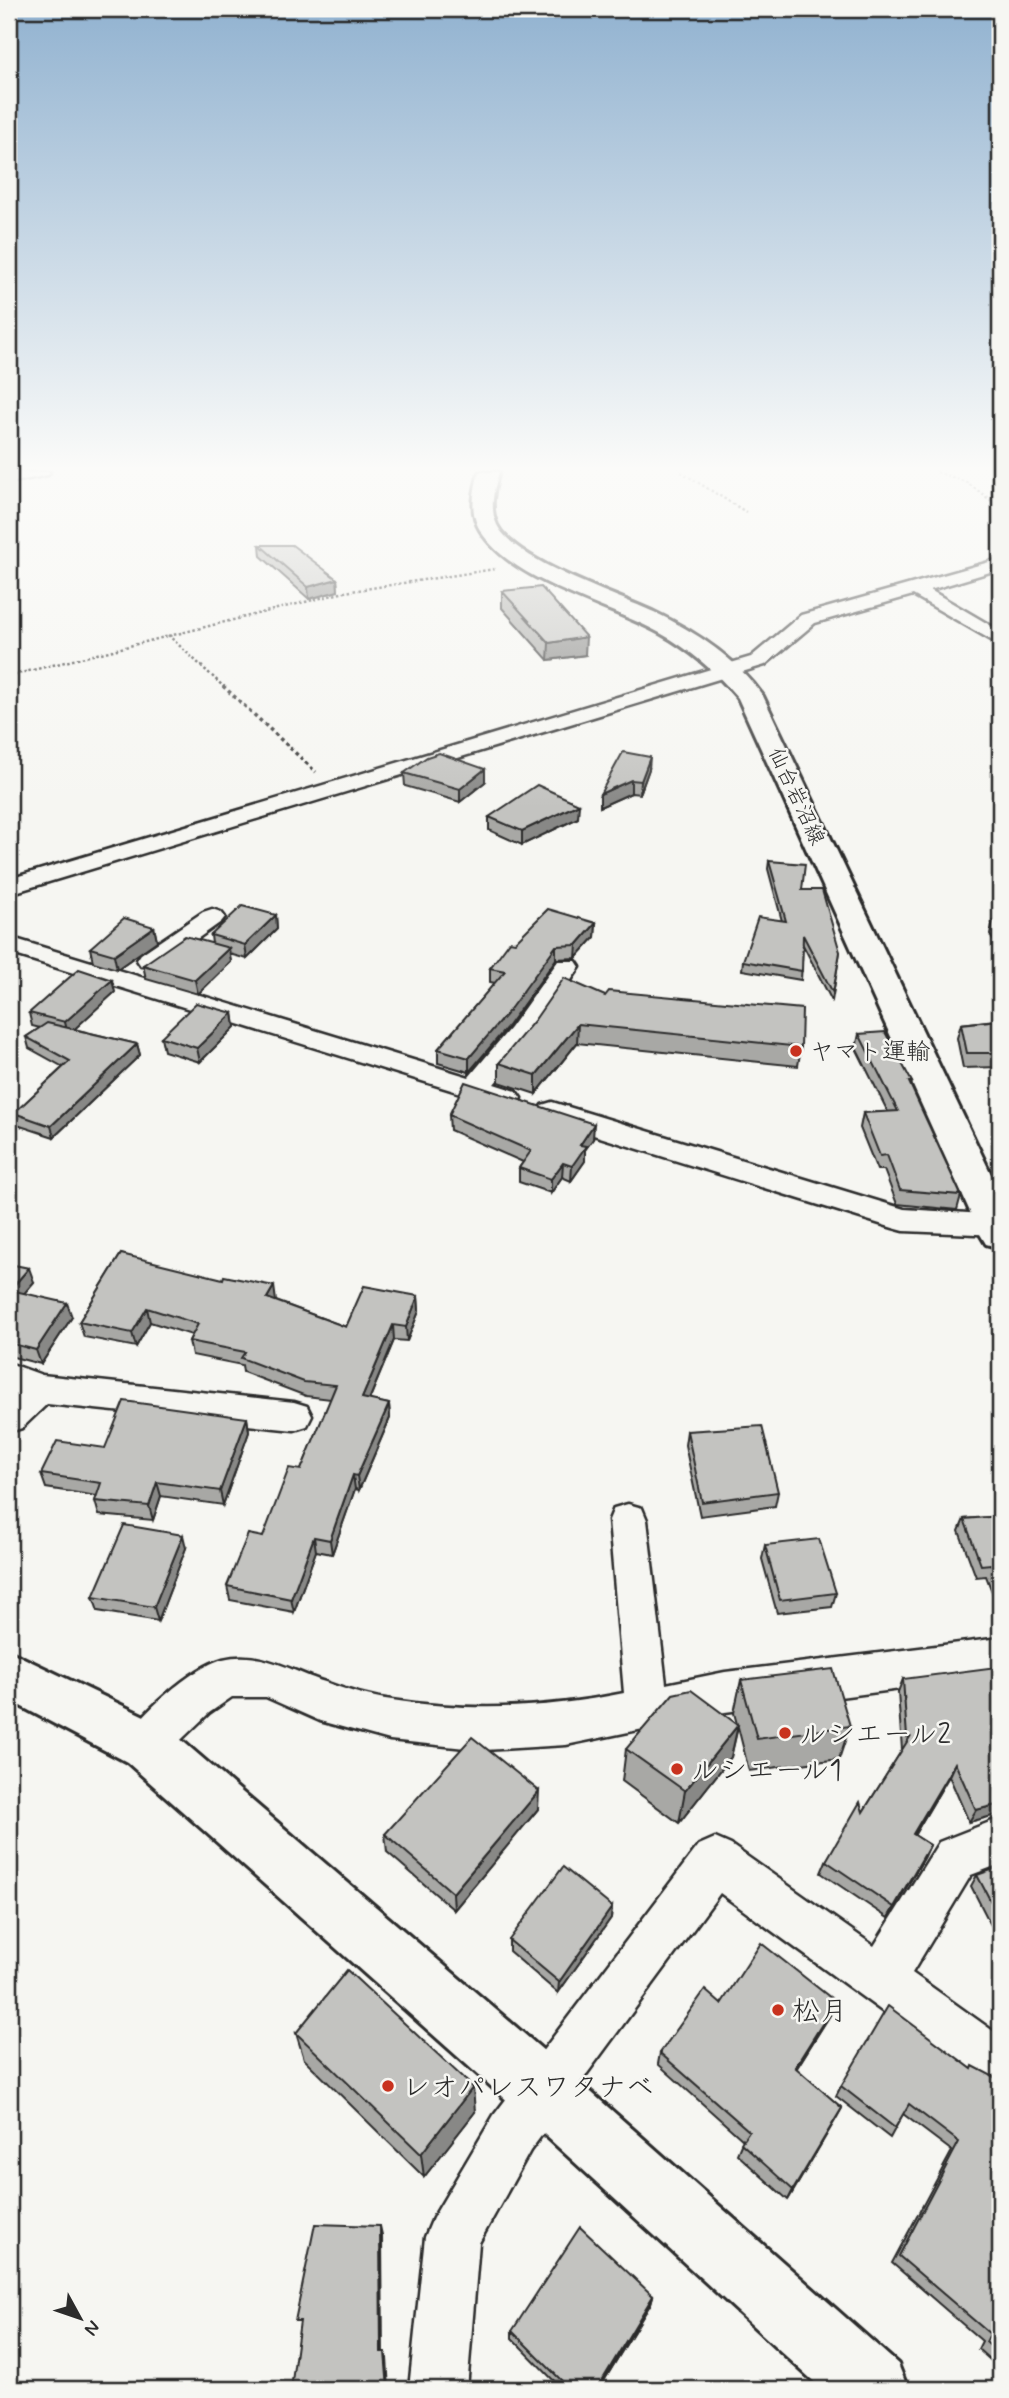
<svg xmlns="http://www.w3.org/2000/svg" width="1009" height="2398" font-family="Mynerve,'Klee One',sans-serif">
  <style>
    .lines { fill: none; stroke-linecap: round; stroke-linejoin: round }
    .minor-casing { stroke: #2b2b2b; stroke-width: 5 }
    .tertiary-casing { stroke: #2b2b2b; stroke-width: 6 }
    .primary-casing { stroke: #2b2b2b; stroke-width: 6 }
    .path-far1 { stroke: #2b2b2b; stroke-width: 2.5; stroke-dasharray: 2.5 2.5; stroke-linecap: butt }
    .path { stroke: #2b2b2b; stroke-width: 3.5; stroke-dasharray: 3.5 3.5; stroke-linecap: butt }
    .minor { fill: #f6f6f2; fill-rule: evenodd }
    .tertiary { fill: #f6f6f2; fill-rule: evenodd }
    .primary { fill: #f6f6f2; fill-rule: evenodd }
    .wall { fill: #a8a8a5; stroke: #2b2b2b; stroke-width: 2 }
    .shaded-wall { fill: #888886; stroke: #2b2b2b; stroke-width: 2 }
    .building { fill: #c3c3c0; stroke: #2b2b2b; stroke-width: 2 }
    .poi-dot { fill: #c8321e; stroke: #f6f6f2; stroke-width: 2.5 }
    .labels { text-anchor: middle; stroke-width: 5; stroke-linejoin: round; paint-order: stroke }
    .far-street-label { font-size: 21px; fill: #2b2b2b; stroke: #f6f6f2 }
    .poi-label { font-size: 24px; fill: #2b2b2b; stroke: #f6f6f2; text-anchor: start }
    .near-poi-label { font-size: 28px; fill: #2b2b2b; stroke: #f6f6f2; text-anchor: start }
  </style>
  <rect width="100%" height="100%" fill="#f6f6f2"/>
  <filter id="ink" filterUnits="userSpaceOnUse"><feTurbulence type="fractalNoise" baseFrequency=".0143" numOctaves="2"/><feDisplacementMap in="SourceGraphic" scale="14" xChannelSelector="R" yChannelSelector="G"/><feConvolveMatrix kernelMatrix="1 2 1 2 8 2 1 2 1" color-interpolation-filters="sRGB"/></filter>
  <g filter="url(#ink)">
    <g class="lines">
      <g class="minor-casing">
        <g id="minor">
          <polygon points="50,472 48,475 9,483 9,473"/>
          <polygon points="1000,559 1000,569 930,590 1000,631 1000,645 913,595 815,623 765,665 9,894 9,879 751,657 801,615"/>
          <polygon points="212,909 221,912 225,917 221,922 159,966 141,966 137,960 141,954 203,912"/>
          <polygon points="9,937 469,1077 510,1028 558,961 576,961 580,967 532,1038 494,1084 516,1091 521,1098 516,1105 506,1107 9,953"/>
          <polygon points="552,1102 904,1209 1000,1215 1000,1235 904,1231 893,1228 542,1119 537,1112 542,1105"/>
          <polygon points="9,1363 42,1375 294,1402 307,1406 312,1416 307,1426 294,1430 47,1404 22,1428 9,1432 9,1396 12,1393 9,1392"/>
          <path d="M628,1504L642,1508L647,1520L666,1684L725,1672L1000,1638V1676L725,1712L566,1745L484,1750L390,1740L320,1721L266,1697H232L209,1713L161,1759L146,1765L131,1759L124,1744C136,1716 193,1667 223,1659C261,1650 291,1671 325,1682C346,1690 370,1697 392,1700C471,1712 546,1709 624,1693L609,1520L614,1508Z"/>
          <polygon points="1000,1818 1000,1864 971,1875 912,1973 1000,2036 1000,2091 982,2084 720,1893 530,2151 479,2243 467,2389 409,2389 425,2237 433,2218 494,2115 699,1845 715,1838 731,1845 874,1946 939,1842"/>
        </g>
      </g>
      <g class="tertiary-casing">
        <polygon id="tertiary" points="9,1651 165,1726 565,2069 898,2364 908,2389 822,2389 521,2113 127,1762 9,1700"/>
      </g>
      <g class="primary-casing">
        <path id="primary" d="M479,472H499C494,489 489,508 497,525C516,562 616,594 654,612C696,632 736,658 763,696L1000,1193V1248L986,1244L980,1234L738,698C716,672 691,650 660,633C608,604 511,582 480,530C469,512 474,491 479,472Z"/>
      </g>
      <g class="path-far1">
        <polyline points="681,472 746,512"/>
        <polyline points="937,472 966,482 1000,507"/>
        <polyline points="168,635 225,688"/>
        <polyline points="9,676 345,592 495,569"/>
      </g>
      <polyline class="path" points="223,686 316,772"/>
      <use href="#minor" class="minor"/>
      <use href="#tertiary" class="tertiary"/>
      <use href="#primary" class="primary"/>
    </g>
    <g class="wall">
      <polygon points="260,545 337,579 338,591 309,599 261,556"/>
      <polygon points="502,591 585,655 548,660 502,608"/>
      <polygon points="649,769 640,794 631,793 600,807 600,794"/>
      <polygon points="404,773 485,782 460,802 405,786"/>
      <polygon points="489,817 578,818 522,845 489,830"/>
      <polygon points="769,861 802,890 840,952 832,1001 803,945 801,980 742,970 743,961 782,921 768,869"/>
      <polygon points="276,915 277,929 247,959 229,954 231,962 198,994 146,979 143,965 212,944 211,935"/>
      <polygon points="993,921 1000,921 1000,951 990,935"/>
      <polygon points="596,923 595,937 576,958 556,959 508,1026 469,1072 438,1063 438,1049 495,983 490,982 490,968 515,942"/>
      <polygon points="154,927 157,941 117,969 93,962 90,948"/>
      <polygon points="115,992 74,1029 137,1044 140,1055 54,1137 17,1125 14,1113 63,1067 29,1048 26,1037 40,1028 32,1026 29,1013"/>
      <polygon points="605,996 801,1047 798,1066 577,1043 536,1094 499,1082 499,1063"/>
      <polygon points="998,1009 1000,1009 1000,1067 963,1068 957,1038 961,1024 995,1020"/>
      <polygon points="233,1013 235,1027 200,1062 164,1051 161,1037"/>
      <polygon points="859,1034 912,1082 911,1087 961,1195 957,1210 897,1204 884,1170 877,1170 860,1128 863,1113 888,1112 856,1048"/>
      <polygon points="449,1115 593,1139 585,1150 585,1161 571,1181 562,1177 551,1193 519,1182 519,1168 523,1162 450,1130"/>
      <polygon points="121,1254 276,1301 346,1327 418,1296 419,1311 407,1341 394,1340 369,1400 389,1404 390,1418 359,1490 355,1489 332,1554 316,1551 294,1612 230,1600 227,1586 263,1537 301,1470 331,1399 306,1396 243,1372 242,1365 192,1355 189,1341 192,1335 150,1322 136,1347 84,1337 79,1322"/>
      <polygon points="9,1264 34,1282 24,1293 72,1317 41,1364 9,1356"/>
      <polygon points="247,1418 249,1432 223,1505 161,1496 153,1520 99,1515 95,1501 97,1496 46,1488 41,1474 105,1448"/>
      <polygon points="687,1431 778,1492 775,1506 700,1516 685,1445"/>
      <polygon points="1000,1516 1000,1613 986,1576 976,1577 959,1531 964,1519"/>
      <polygon points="765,1545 836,1593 832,1607 777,1613 762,1559"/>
      <polygon points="186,1548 158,1621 98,1611 93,1597"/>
      <polygon points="903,1679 1000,1814 969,1822 949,1776 914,1835 930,1845 924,1858 888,1918 821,1873 826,1861 863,1812 902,1750 898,1692"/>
      <polygon points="741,1680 850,1726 839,1759 749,1771 738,1727 731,1757 679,1823 622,1781 626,1749 737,1724 734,1713"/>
      <polygon points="538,1809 454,1910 387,1852 385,1834"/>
      <polygon points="1000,1867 1000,1943 971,1886 977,1875"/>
      <polygon points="612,1907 611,1918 558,1993 509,1951 509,1940"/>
      <polygon points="721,2004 830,2015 796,2069 842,2108 788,2200 737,2154 743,2140 658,2064 660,2053"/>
      <polygon points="296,2033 475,2112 424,2177 304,2059"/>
      <polygon points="971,2069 1000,2080 1000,2369 978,2349 982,2341 892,2263 952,2151 903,2114 890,2138 836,2096 841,2086"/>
      <polygon points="653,2296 651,2303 599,2389 562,2389 512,2338 512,2331"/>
    </g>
    <g class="shaded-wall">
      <polygon points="337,579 338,591 309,599 308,587"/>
      <polygon points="586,637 585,655 548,660 549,643"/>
      <polygon points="650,757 649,769 640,794 641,781"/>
      <polygon points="485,769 485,782 460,802 460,789"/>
      <polygon points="631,780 631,793 600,807 600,794"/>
      <polygon points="579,804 578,818 522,845 522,831"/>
      <polygon points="276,915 277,929 247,959 245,945"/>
      <polygon points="596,923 595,937 576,958 577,945"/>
      <polygon points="154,927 157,941 117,969 114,955"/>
      <polygon points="556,946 556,959 508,1026 469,1072 469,1058"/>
      <polygon points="229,948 231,962 198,994 195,980"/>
      <polygon points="112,980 115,992 68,1035 65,1022"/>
      <polygon points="233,1013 235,1027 200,1062 197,1048"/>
      <polygon points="578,1024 577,1043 536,1094 536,1075"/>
      <polygon points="137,1044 140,1055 54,1137 51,1126"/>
      <polygon points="594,1124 593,1139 585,1150 585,1161 571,1181 572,1166 580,1145"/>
      <polygon points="563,1163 562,1177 551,1193 551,1179"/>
      <polygon points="29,1268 34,1282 15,1304 10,1290"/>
      <polygon points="274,1286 276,1301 270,1313 267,1298"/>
      <polygon points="418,1296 419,1311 407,1341 406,1327"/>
      <polygon points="67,1303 72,1317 41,1364 36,1350"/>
      <polygon points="147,1308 150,1322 136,1347 132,1333"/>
      <polygon points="393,1325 394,1340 364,1412 362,1398"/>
      <polygon points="389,1404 390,1418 359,1490 357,1476"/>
      <polygon points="247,1418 249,1432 223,1505 220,1491"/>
      <polygon points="353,1475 355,1489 332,1554 330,1540"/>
      <polygon points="157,1482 161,1496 153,1520 149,1506"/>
      <polygon points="183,1535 186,1548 158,1621 154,1607"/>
      <polygon points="314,1537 316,1551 294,1612 291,1599"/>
      <polygon points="738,1725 731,1757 679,1823 685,1791"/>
      <polygon points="955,1763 949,1776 908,1846 913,1834"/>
      <polygon points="539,1791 538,1809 454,1910 453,1893"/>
      <polygon points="1000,1804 1000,1814 969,1822 976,1810"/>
      <polygon points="930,1845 924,1858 888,1918 894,1907"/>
      <polygon points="612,1907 611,1918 558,1993 559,1982"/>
      <polygon points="836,2002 830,2015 790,2079 795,2067"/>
      <polygon points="473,2087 475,2112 424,2177 421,2154"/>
      <polygon points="842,2108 836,2119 788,2200 793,2190"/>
      <polygon points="380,2226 382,2235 383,2358 381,2352"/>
      <polygon points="653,2296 651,2303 599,2389 597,2389"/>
      <polygon points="385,2352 387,2358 389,2389 388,2389"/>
    </g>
    <g class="building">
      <polygon points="260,545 292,545 337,579 308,587"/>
      <polygon points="541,587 586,637 549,643 502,591"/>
      <polygon points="623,752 650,757 641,781 631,780 600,794"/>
      <polygon points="439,753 485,769 460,789 404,773 427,757"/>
      <polygon points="537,785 579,804 522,831 489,817"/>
      <polygon points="769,861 805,864 802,890 822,890 840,952 833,993 803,935 802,971 743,961 758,917 786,921"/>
      <polygon points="242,906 276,915 245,945 211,935"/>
      <polygon points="548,909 596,923 577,945 556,946 508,1012 469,1058 438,1049 505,971 490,968 510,941 515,942"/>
      <polygon points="124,918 154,927 114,955 90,948"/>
      <polygon points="993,921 1000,921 1000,931"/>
      <polygon points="185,936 229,948 195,980 143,965"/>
      <polygon points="79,969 112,980 65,1022 29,1013"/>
      <polygon points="564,978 605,996 609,991 802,1009 801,1047 578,1024 536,1075 499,1063 534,1021"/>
      <polygon points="196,1003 233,1013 197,1048 161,1037"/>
      <polygon points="998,1009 1000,1009 1000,1053 967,1053 961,1024 999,1020"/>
      <polygon points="47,1023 137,1044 51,1126 14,1113 70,1061 26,1037"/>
      <polygon points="885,1032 912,1082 909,1082 961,1195 900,1190 887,1155 880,1156 863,1113 898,1111 859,1034"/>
      <polygon points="465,1082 594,1124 580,1145 586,1146 572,1166 563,1163 551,1179 519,1168 531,1151 449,1115"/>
      <polygon points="121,1254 223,1279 224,1276 274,1286 267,1298 346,1327 364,1286 418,1296 406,1327 393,1325 362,1398 389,1404 357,1476 353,1475 330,1540 314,1537 291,1599 227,1586 248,1534 263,1537 289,1468 301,1470 336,1385 304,1382 241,1358 245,1352 189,1341 198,1324 147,1308 132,1333 79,1322"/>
      <polygon points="9,1264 29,1268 10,1290 67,1303 36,1350 9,1343"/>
      <polygon points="124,1401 247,1418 220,1491 157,1482 149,1506 95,1501 101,1483 41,1474 57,1441 105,1448"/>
      <polygon points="762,1426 778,1492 702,1502 687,1431"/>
      <polygon points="1000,1516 1000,1588 991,1564 981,1565 964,1519"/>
      <polygon points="124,1525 183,1535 154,1607 93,1597"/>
      <polygon points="819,1539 836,1593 780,1600 765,1545"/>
      <polygon points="996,1667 1000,1677 1000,1804 976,1810 955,1763 913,1834 930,1845 894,1907 826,1861 860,1802 863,1812 910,1737 907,1737 903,1679"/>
      <polygon points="833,1669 850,1726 757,1739 741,1680"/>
      <polygon points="691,1690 738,1725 685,1791 626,1749 673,1694"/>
      <polygon points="472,1737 539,1791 453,1893 385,1834"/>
      <polygon points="563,1867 612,1907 559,1982 509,1940"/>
      <polygon points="1000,1867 1000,1919 977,1875"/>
      <polygon points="761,1943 836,2002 795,2067 842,2108 793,2190 741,2143 749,2131 660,2053 705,1990 721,2004"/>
      <polygon points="347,1970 473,2087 421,2154 296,2033"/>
      <polygon points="888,2006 972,2069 973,2066 1000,2080 1000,2355 986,2342 990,2334 899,2256 959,2142 909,2104 895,2128 841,2086"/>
      <polygon points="315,2224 380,2226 381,2352 385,2352 388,2389 291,2389 300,2321 295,2321"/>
      <polygon points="580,2227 653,2296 597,2389 570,2389 512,2331"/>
    </g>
  </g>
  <linearGradient id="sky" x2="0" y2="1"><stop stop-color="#91b2d0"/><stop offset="0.58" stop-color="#fbfbf9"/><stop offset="1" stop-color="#fbfbf9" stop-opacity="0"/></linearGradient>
  <rect width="1009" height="808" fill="url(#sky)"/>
  <g class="poi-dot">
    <circle cx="796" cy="1051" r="7"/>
    <circle cx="785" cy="1733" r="7"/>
    <circle cx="677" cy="1769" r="7"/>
    <circle cx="778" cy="2010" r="7"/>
    <circle cx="388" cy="2086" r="7"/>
  </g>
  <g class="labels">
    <g class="far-street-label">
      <text transform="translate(797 796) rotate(65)" y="7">仙台岩沼線</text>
    </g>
    <g class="poi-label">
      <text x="810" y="1059">ヤマト運輸</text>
    </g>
    <g class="near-poi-label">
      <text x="799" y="1743">ルシエール2</text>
      <text x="691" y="1779">ルシエール1</text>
      <text x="792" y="2020">松月</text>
      <text x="402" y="2096">レオパレスワタナベ</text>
    </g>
  </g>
  <rect width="1009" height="2398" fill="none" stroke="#f6f6f2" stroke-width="35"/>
  <rect x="18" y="18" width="974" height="2363" fill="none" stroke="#2b2b2b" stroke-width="2.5" filter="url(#ink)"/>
  <g transform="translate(80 2318) rotate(130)" stroke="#f6f6f2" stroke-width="5" paint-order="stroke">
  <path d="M0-5L12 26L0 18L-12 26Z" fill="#2b2b2b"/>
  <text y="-10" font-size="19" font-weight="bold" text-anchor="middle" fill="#2b2b2b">N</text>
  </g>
</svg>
